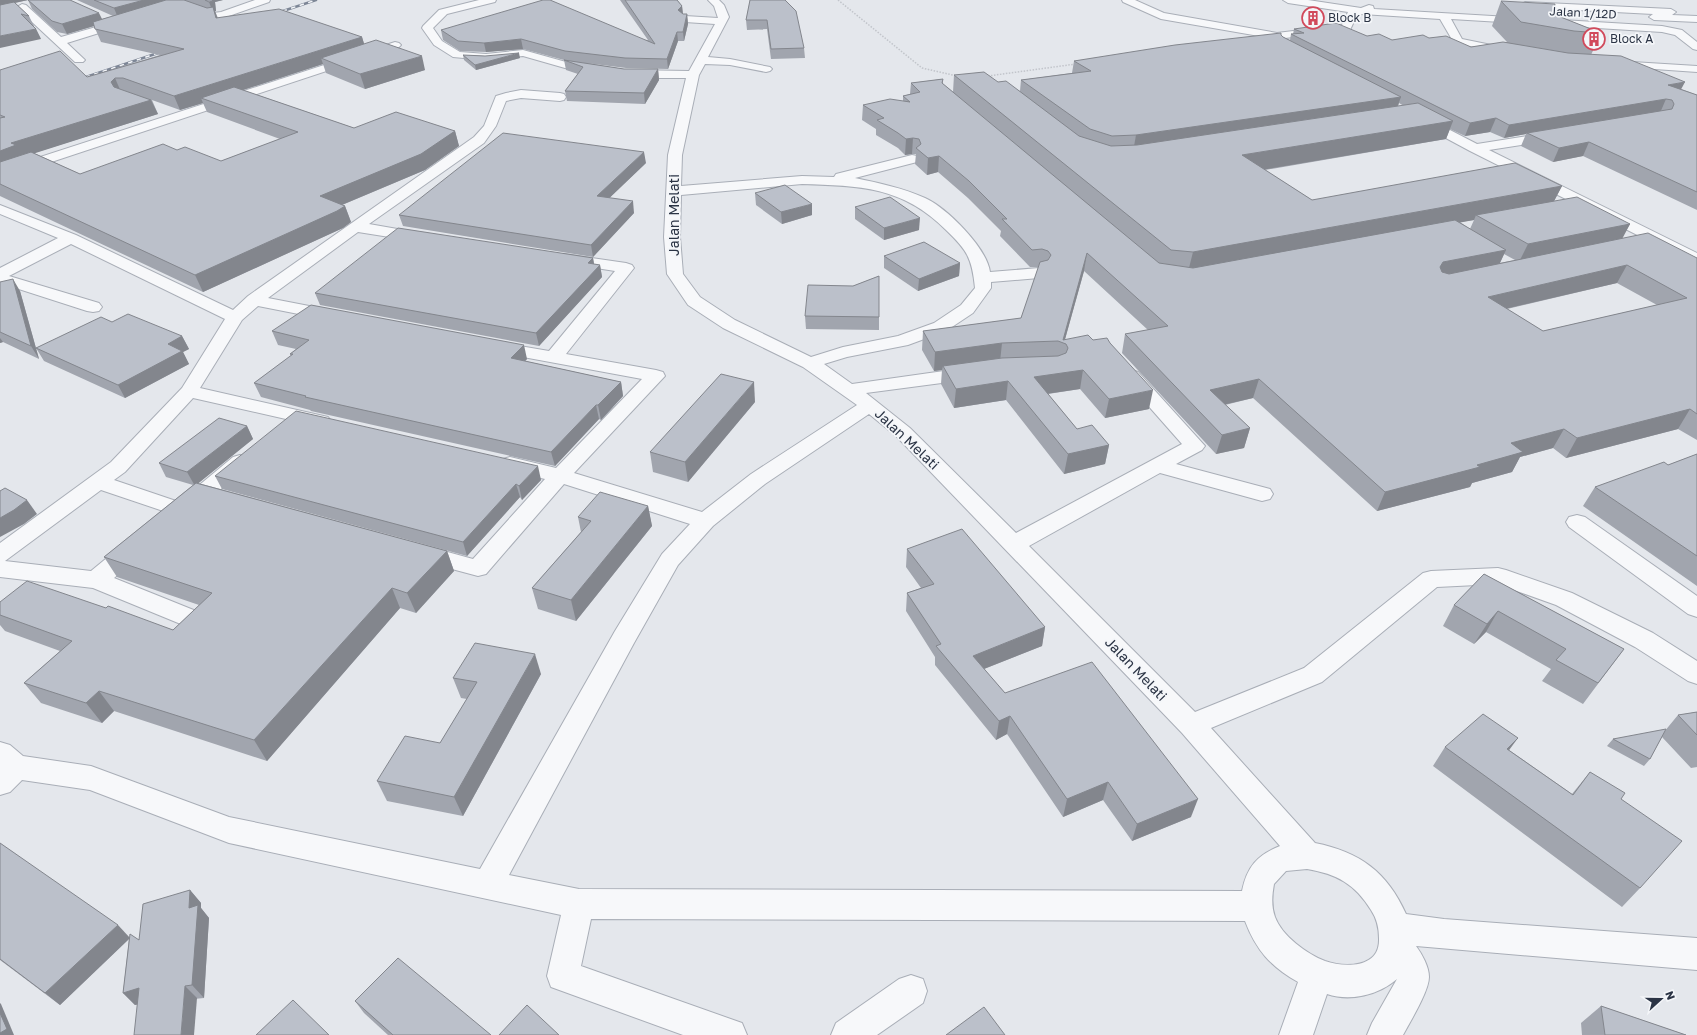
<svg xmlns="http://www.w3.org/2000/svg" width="1697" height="1035" font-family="'Golos Text',sans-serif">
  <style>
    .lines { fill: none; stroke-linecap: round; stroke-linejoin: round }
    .minor-casing { stroke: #a9aeb7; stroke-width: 2 }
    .path { stroke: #c2c5cb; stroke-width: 1.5; stroke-dasharray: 1.5 1.5; stroke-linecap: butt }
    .minor { fill: #f7f8fa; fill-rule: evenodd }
    .rail-casing { stroke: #7d8696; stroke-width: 2.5 }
    .rail { stroke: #f4f6f9; stroke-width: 1.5; stroke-dasharray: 4.5; stroke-linecap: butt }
    .wall { fill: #a1a5ae; fill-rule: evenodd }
    .shaded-wall { fill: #83868d }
    .building { fill: #bbc0ca; stroke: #83868d; fill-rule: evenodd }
    .labels { text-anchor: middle; stroke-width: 3.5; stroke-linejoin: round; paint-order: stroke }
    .far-street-label { font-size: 12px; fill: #2b3445; stroke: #f4f6f9 }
    .far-poi-label { font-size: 12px; fill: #2b3445; stroke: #f4f6f9; text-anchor: start }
    .street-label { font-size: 14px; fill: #2b3445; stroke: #f4f6f9 }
  </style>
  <rect width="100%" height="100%" fill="#e4e7ec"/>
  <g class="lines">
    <g class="minor-casing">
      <g id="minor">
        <polygon points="163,0 177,0 213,13 221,12 255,0 270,0 269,2 226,17 212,19 164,2"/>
        <polygon points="479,0 496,0 495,2 447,14 433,28 442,41 460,52 486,54 523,50 566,62 598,67 600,69 598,71 594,72 565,68 523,56 486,60 453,57 434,45 422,28 423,26 439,10"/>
        <path d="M708,0H719L724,5L729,17L708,57L730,59L770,67L772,69L770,71L766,72L730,65L705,64L699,75L682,155L681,186L802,176L834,177L836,174L912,155L917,156L919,159L917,162L855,178C879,183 903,188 925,198C947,208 987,248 990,272L1039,268L1045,270L1047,273L1045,276L1039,278L991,282V288L973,313L946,331L908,345L847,357L824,364L852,384L972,367L979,369L981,373L979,377L972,379L866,393L910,428L1016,533L1182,444L1122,376L1124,372L1131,370L1138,372L1205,446L1202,450L1176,464L1270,489L1273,494L1270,499L1262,501L1160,473L1029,546L1195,712L1304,668L1423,573L1431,571L1498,568L1506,570L1572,593L1653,633L1697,661V684L1688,681L1635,647L1556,605L1497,584L1437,587L1322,682L1211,728L1315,843C1360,852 1387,872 1406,914L1444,919L1697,938V970L1416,946C1422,954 1429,967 1429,977C1429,991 1410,1022 1403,1035H1367L1372,1023L1397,979C1379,995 1350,1002 1327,994L1313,1035H1279L1298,982C1271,967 1256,950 1245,921L591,919L581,966L742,1023L747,1035H683L551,987L547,976L561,915L229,843L90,790L22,780L10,792L0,795V742L10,745L23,756L91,766L229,817L480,869L615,631L662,554L690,524L564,484L486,574L478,576L422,561L414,559L411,553L414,547L422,545L473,559L545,479L503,469L500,464L503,459L510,457L556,468L642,379L496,352L490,351L487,347L490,343L496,342L549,351L615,271L558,262L556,259L558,256L564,254L626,263L632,265L634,268L566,354L656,370L663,372L665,376L574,473L702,512L751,474L857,405L803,367L723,328L688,305L667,274L664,237L668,155L686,78H628L624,76L622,74L624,72L628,70L689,71L715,24L685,22L680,19L685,16L718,18L714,6ZM802,184C860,186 902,186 946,230C967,250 972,258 975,288L961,305L934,323L898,336L843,347L811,357L735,320L700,297L683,274L680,237L681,195ZM869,414L896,436L1182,733L1280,846C1257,855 1247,867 1242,891L579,889L509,875L634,643L678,565L713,526L765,484ZM1307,869C1337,874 1355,884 1371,910C1377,919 1379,928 1379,939C1380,968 1345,968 1325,961C1307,954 1282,936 1275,917C1271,906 1272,895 1274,884L1286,871Z"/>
        <polygon points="1122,0 1135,0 1164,13 1277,33 1342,25 1348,12 1288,3 1283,0 1308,0 1361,8 1369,5 1373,6 1374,9 1662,26 1682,30 1697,42 1697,50 1693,49 1675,35 1662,32 1451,19 1462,39 1511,49 1513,51 1511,53 1507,54 1454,43 1440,19 1362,14 1357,15 1350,30 1277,39 1161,19 1123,2"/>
        <polygon points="1525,2 1671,9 1676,12 1672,15 1697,16 1697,22 1654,20 1649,17 1653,14 1521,7 1520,5"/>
        <polygon points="22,4 26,5 61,37 124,19 129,22 128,24 67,43 85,60 83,62 75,62 18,9 17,7"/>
        <polygon points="395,42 399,43 401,45 399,47 0,179 0,170"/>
        <polygon points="1616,61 1697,66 1697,72 1612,66 1610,64 1612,62"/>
        <polygon points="521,90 560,93 564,94 566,97 564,100 560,101 521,98 506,101 496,126 484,143 369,224 426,234 429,237 426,240 421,242 358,232 268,298 340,312 343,316 340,320 334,321 258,306 242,320 200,388 328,417 331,421 328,425 321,427 193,398 125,472 114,480 179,502 233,457 240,455 247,457 250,462 247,467 196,510 191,511 189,515 181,517 101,490 5,561 91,571 125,543 133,541 141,543 144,549 141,555 114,578 206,615 209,621 206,627 197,630 188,627 93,588 0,577 0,543 111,462 182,388 225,319 71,244 9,276 99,303 102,307 99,311 93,312 87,311 0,283 0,268 58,238 0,214 0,205 76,235 233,310 248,296 474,137 484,126 496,96 506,93"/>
        <polygon points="1421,115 1477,144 1552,132 1557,133 1559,136 1557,139 1552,140 1489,150 1697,253 1697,264 1691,262 1470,151 1416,122 1415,119 1416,116"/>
        <polygon points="1577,515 1585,517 1697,596 1697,617 1688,614 1569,527 1566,522 1569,517"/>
        <polygon points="911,975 923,979 927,991 923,1003 877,1035 831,1035 836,1023 899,979"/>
      </g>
    </g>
    <g class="path">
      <polyline points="838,0 922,68 957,76"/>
      <polyline points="988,76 1076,64"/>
    </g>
    <use href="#minor" class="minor"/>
    <g class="rail-casing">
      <g id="rail">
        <polyline points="274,14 316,0"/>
        <polyline points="77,80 164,51"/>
      </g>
    </g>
    <use href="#rail" class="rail"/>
  </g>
  <g class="wall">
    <path d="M0,0H70L102,19L113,16L77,0H223L215,2L216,11H215L218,18L362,37L364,44L425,70L365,89L326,73L323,64L243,90L354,128L455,131L459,146L425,170L342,205L345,206L351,222L343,228L203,292L0,196V70L87,77L160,55L101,42L94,26L67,34L57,32L32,9L28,0L15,3L29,16L34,26H33L36,29L41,39ZM152,100L180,110L203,103L207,112L280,139L221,161L80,174L34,153L158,114Z"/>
    <polygon points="620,0 677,0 682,6 683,14 687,14 688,24 684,41 678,41 668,69 626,68 586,63 624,69 658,69 659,80 645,104 567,101 565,91 578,74 566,70 564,60 523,49 486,52 460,51 443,40 441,30 648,40"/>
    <polygon points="750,0 804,48 805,58 771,59 767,29 747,30 746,20"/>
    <path d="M1501,1L1553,14L1601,33L1591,55L1697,95V210L1583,156L1553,162L1521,146L1526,134L1504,138L1490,132L1465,136L1450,129L1446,139L1265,170L1312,200L1562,186L1554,201L1630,224L1622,238L1697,258V440L1678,429L1566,458L1553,448L1520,457L1512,472L1472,483L1470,487L1377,511L1253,398L1225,405L1250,428L1244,448L1216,454L1122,353L1125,334L1148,330L1084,271L1065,339L1149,409L1105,418L1080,389L1048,394L1077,429L1109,445L1105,464L1064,474L1006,400L954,408L941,384L942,370L934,371L922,350L923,331L1021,318L1039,267H1030L1000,236L1001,231L968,198L938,172L927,175L915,164L916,154H912L905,155L898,148L876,135V129L862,120L863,105L903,101V96L910,94L911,83L943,79V84L953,92L954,75L998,82L1020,91L1021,80L1072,73L1074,61L1281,35L1283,37L1290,40L1291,34H1293L1294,29L1367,36L1392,40L1429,38L1471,47L1507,42L1492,26ZM1399,103L1404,106L1398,107ZM1474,220L1470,229L1460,222ZM1504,254L1515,260L1500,263ZM1617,283L1657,305L1543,331L1507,309Z"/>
    <polygon points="463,55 485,56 520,58 476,70 464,60"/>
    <polygon points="646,163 609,198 634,213 593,257 403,226 399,215"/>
    <polygon points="755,193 812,215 782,224 756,205"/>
    <polygon points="855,207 919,230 884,240 855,219"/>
    <polygon points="884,256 960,263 959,276 918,291 884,268"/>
    <polygon points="593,258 594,264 600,265 602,277 539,346 320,305 315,293"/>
    <polygon points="879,276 879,330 806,329 805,316 853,286"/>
    <polygon points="0,282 20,291 39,359 3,342 0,343"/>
    <polygon points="112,322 182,336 189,349 183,352 189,364 125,398 44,361 36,348"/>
    <polygon points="272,331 527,359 525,361 621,382 623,396 601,420 599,419 555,466 311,411 310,410 261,397 254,383 291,356 290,354 296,349 278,345"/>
    <polygon points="755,402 688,482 653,472 650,452"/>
    <polygon points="247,426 253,439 198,483 447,551 454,571 416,613 400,608 267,761 114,711 102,723 41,703 24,683 60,651 5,631 0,625 0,602 106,608 173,630 199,605 117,577 104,557 193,485 166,477 159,463"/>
    <polygon points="1697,454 1697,586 1583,506 1595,487 1668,465"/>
    <polygon points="215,476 541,480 522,500 520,497 467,556 222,489"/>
    <polygon points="648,506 652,526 576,621 538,609 532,588 581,532 578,517"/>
    <polygon points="907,549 1045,627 1042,646 984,669 1005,693 1191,817 1132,841 1103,800 1063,817 1007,734 996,740 935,665 935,657 906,611 907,593 921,588 906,567"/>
    <polygon points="1484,574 1624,649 1583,704 1542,681 1551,669 1486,632 1474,644 1443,626 1454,605"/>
    <polygon points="541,674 463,816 387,801 377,781 440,743 467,699 461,698 453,678"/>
    <polygon points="1697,712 1697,767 1691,768 1662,737 1650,759 1644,766 1607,746 1613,739 1664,732 1678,715"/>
    <polygon points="1445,747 1509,750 1572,794 1590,772 1621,799 1640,888 1622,907 1433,766"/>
    <polygon points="0,843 130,938 139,940 190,890 201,903 201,908 209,918 204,998 135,1005 123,993 129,939 60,1005 0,960"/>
    <polygon points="355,1001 491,1035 388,1035 364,1013"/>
    <polygon points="1601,1006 1686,1035 1582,1035 1581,1023"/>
  </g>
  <g class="shaded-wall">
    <polygon points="0,0 28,0 0,6"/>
    <polygon points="144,0 166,0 118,18 114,8"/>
    <polygon points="212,0 223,0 215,2 216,11 215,11 218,20 220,31 209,2"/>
    <polygon points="682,6 683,15 678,10"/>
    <polygon points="99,13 104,23 67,34 62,24"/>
    <polygon points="687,14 688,24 684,41 683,32"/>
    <polygon points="36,29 41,39 0,48 0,36"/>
    <polygon points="677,32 678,41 668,69 667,59"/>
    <polygon points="362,37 366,50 321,58 323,64 209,101 201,98 203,103 180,110 174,96"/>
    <polygon points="521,39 523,49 486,52 484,43"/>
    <polygon points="519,53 520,58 476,70 475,65"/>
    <polygon points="422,56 425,70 365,89 360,74"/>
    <polygon points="658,69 659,80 645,104 644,93"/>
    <polygon points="115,78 121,92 118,96 111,82"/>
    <polygon points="1685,82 1678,95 1668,85"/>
    <polygon points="1401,97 1395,113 1133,152 1136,135"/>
    <polygon points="1666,99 1660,113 1527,133 1526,134 1504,138 1509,125"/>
    <polygon points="151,100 158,114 23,157 0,169 0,151 11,143"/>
    <polygon points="1496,118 1490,132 1465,136 1470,123"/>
    <polygon points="1453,121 1446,139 1237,174 1242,155"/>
    <polygon points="455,131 459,146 425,170 325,212 320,196"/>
    <polygon points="913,138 912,154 905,155 906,139"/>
    <polygon points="1589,142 1583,156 1553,162 1559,148"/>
    <polygon points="644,152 646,163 599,208 597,196"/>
    <polygon points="939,156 938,172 927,175 928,158"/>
    <polygon points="1562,186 1552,205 1476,215 1474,220 1188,272 1193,252"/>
    <polygon points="633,201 634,213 593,257 591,245"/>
    <polygon points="812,204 812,215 782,224 781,212"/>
    <polygon points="345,206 351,222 343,228 203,292 195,275"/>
    <polygon points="920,218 919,230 884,240 884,228"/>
    <polygon points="1630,224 1621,241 1519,262 1528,244"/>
    <polygon points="1506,250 1498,267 1436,280 1440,267 1443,262"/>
    <polygon points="1087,253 1084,271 1064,343 1063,340"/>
    <polygon points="593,258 595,270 600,265 602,277 539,346 536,333 588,263"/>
    <polygon points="960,263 959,276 918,291 919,279"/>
    <polygon points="1627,265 1617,283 1479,315 1488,297"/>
    <polygon points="13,279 20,291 39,359 31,346"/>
    <polygon points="182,336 189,349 183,352 189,364 125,398 118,385 168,344"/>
    <polygon points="0,338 3,342 0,343"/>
    <polygon points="1002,343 1000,362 943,366 942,370 934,371 935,352"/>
    <polygon points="524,345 527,359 515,372 511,358"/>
    <polygon points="1083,370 1080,389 1032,396 1034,377"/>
    <polygon points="1259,379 1253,398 1205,409 1210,390"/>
    <polygon points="1008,381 1006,400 954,408 956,389"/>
    <polygon points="621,382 623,396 601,420 598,405"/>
    <polygon points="754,382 755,402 688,482 685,462"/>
    <polygon points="1153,390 1149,409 1105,418 1109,399"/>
    <polygon points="596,405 599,419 555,466 551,452"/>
    <polygon points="1690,409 1678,429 1566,458 1577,438"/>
    <polygon points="247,426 253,439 195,486 187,472"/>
    <polygon points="1250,428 1244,448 1216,454 1222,435"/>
    <polygon points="1564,429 1553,448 1520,457 1512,472 1472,483 1470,487 1377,511 1385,492 1477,465 1511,443"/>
    <polygon points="1109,445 1105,464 1064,474 1068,454"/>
    <polygon points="538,466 541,480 522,500 519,486"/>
    <polygon points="516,484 520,497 467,556 463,542"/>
    <polygon points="27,500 37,514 24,524 0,537 0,518"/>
    <polygon points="648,506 652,526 576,621 571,600"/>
    <polygon points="447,551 454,571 416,613 407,593"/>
    <polygon points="392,588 400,608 267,761 254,740"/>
    <polygon points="1498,611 1486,632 1474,644 1487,624"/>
    <polygon points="1045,627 1042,646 971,674 973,656"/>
    <polygon points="535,654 541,674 463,816 454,797"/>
    <polygon points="99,691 114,711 102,723 86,703"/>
    <polygon points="1010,716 1007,734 996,740 999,721"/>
    <polygon points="1518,738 1504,757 1507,749"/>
    <polygon points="1108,782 1103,800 1063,817 1067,799"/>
    <polygon points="1198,799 1191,817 1132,841 1137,824"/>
    <polygon points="190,890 201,903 201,908 209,918 204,998 192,985 189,908"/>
    <polygon points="118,925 130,938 60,1005 45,993"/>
    <polygon points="185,986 197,998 194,1035 181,1035"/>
    <polygon points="139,988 152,1000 135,1005 123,993"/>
    <polygon points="0,1003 1,1004 14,1035 0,1035"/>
  </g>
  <g class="building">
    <polygon points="28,0 70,0 99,13 62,24 52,21"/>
    <polygon points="94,0 144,0 114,8"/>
    <polygon points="166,0 184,0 207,8 213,7 216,18 279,9 362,37 174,96 123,78 115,78 111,82 114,87 151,100 11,143 16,145 0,151 0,118 5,117 0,115 0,70 60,51 87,77 184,49 95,29 93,22"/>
    <polygon points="205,0 212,0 213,1 209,2"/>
    <polygon points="543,0 550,0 655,44 625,0 677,0 682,6 678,10 683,14 687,14 683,32 677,32 667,59 625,58 565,51 521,39 484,43 458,41 441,30"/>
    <polygon points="750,0 785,0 796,11 804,48 771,49 767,20 746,20"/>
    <polygon points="1501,1 1555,4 1553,14 1601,33 1574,31 1521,22"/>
    <polygon points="14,2 29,16 21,14 36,29 0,36 0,5"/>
    <polygon points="1336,23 1367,36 1379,34 1392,40 1423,35 1429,38 1446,36 1471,47 1503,42 1568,53 1621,56 1685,82 1668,85 1697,95 1697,192 1589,142 1559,148 1527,133 1672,109 1674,104 1672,100 1666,99 1509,125 1496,118 1470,123 1291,34 1304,33 1294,29"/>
    <polygon points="1281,33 1281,35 1283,37 1401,97 1136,135 1112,136 1090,129 1021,80 1091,71 1074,61 1175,45"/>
    <polygon points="376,40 422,56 360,74 321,58"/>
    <polygon points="519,53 475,65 463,55 485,56"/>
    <polygon points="564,60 624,69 658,69 644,93 565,91 583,67"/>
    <polygon points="984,72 998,82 1006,81 1079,136 1111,146 1137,145 1418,103 1453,121 1242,155 1312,200 1515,163 1562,186 1193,252 1171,250 954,75"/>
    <path d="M943,79L942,83L1159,263L1193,268L1455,220L1506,250L1443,262L1440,267L1442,272L1449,274L1648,233L1697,258V414L1690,409L1577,438L1564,429L1511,443L1523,452L1477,465L1480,467L1385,492L1259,379L1210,390L1250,428L1222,435L1125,334L1168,326L1087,253L1063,340L1088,335L1093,340L1107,338L1110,343L1153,390L1109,399L1083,370L1034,377L1077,429L1092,425L1109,445L1068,454L1008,381L956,389L943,366L1002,358L1058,356L1066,353L1068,348L1066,344L1058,341L1002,343L935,352L923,331L1021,318L1040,262L1048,260L1051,255L1048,251L1042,249L1032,250L1002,219H1007L969,181L939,156L928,158L916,148L921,144L919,139L913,138L906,139L898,133L877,120L884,118L863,105L890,99L910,102L903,96L920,92L911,83ZM1627,265L1687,298L1543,331L1488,297Z"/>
    <polygon points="234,87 354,128 396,112 455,131 421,154 320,196 345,206 337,211 195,275 0,184 0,162 31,152 80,174 163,144 177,150 185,147 221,161 298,132 201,98"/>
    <polygon points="503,133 644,152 597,196 633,201 591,245 399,215"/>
    <polygon points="785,185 812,204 781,212 755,193"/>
    <polygon points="890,197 920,218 884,228 855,207"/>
    <polygon points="1577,197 1630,224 1528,244 1476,215"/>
    <polygon points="398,228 593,258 588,263 600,265 536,333 315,293"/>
    <polygon points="924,242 960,263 919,279 884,256"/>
    <polygon points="879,276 879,317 805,316 808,285 853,286"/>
    <polygon points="13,279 31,346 0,332 0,282"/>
    <polygon points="311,305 524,345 511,358 621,382 598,405 596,405 551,452 305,397 306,396 254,383 293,354 290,354 309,340 272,331"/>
    <polygon points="128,314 182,336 168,344 182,351 118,385 36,348 101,317 112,322"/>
    <polygon points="721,374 754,382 685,462 650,452"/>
    <polygon points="296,411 538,466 519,486 516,484 463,542 215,476"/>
    <polygon points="219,418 247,426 187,472 159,463"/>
    <polygon points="1697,454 1697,556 1595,487 1664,462 1668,465"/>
    <polygon points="196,483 447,551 407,593 392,588 254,740 99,691 86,703 24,683 72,641 0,615 0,602 27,581 106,608 108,606 173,630 212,593 104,557"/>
    <polygon points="5,488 27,500 14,510 0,518 0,491"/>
    <polygon points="600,492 648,506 571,600 532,588 591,521 578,517"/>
    <polygon points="962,529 1045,627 973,656 1005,693 1092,662 1198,799 1137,824 1108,782 1067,799 1010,716 999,721 936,646 941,644 907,593 934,584 907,549"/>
    <polygon points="1484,574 1624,649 1598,683 1556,660 1566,649 1498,611 1487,624 1454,605"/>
    <polygon points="475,643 535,654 454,797 377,781 405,736 440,743 477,682 453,678"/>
    <polygon points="1697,712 1697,735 1678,715"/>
    <polygon points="1483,714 1518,738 1507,749 1573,795 1590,772 1625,793 1621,799 1682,841 1640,888 1445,747"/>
    <polygon points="1666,729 1650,759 1613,739"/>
    <polygon points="0,843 118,925 45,993 0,959"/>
    <polygon points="190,890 189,908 198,905 192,985 185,986 181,1035 134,1035 139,988 123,993 130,934 139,940 143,904"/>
    <polygon points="398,958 491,1035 393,1035 355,1001"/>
    <polygon points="293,1000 329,1035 256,1035"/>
    <polygon points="527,1005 559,1035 499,1035"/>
    <polygon points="1601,1006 1686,1035 1605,1035"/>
    <polygon points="984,1007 1005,1035 946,1035"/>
    <polygon points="0,1013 7,1029 0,1033"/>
  </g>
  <defs>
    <g id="building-ring" transform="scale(1.15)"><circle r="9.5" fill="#f4f6f9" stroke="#d1495b" stroke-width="1.5"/><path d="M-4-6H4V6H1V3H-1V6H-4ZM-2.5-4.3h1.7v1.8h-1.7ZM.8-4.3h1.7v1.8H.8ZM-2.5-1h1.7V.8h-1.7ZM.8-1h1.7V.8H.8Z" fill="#d1495b"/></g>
  </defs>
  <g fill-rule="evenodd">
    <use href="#building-ring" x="1313" y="18"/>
    <use href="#building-ring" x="1594" y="39"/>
  </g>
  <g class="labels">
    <g class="far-street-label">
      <text transform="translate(1583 13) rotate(3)" y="4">Jalan 1/12D</text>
    </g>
    <g class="far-poi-label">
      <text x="1328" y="22">Block B</text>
      <text x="1610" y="43">Block A</text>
    </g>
    <g class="street-label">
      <text transform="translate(674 215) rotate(-90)" y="5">Jalan Melati</text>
      <text transform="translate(907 439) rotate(43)" y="5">Jalan Melati</text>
      <text transform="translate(1136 669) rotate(46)" y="5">Jalan Melati</text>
    </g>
  </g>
  <g transform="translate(1661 999) rotate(69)" stroke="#f4f6f9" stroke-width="3" paint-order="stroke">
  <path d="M0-3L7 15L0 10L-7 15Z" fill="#2b3445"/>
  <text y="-6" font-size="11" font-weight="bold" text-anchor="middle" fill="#2b3445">N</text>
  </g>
</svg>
